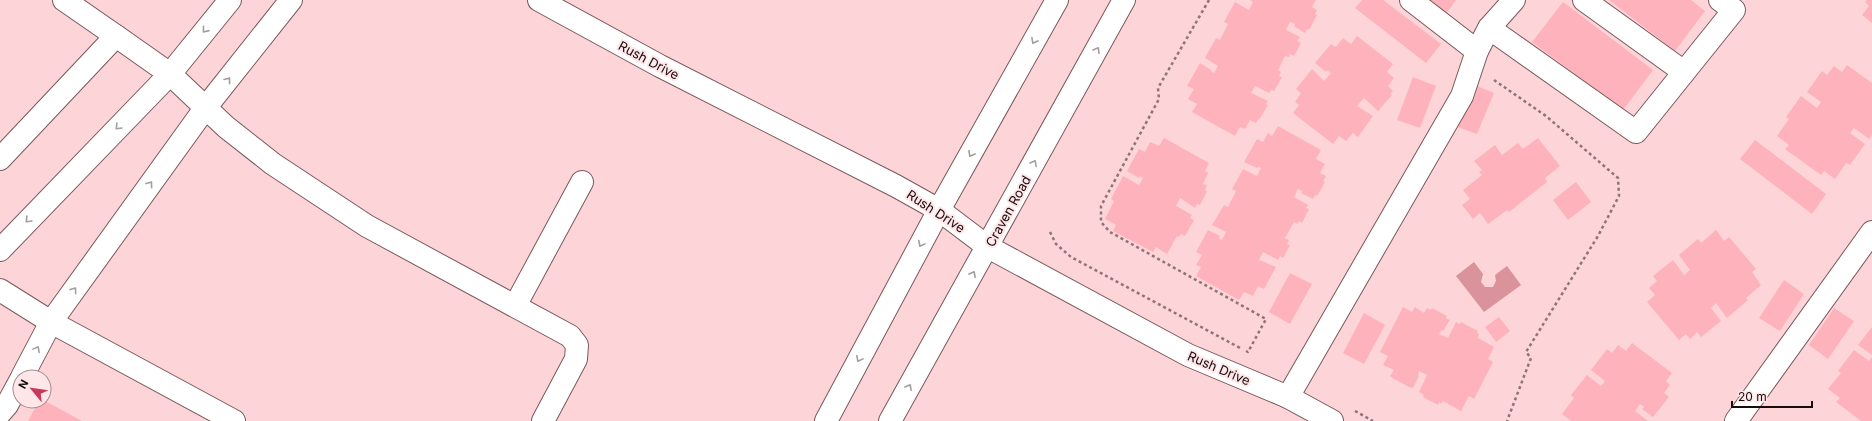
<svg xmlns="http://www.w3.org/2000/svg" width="1872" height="421" font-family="Inter,sans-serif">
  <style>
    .water { fill: #da929b }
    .building { fill: #feb3bc }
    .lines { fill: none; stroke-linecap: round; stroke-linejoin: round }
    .minor-casing { stroke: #7a585c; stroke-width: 24 }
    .major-casing { stroke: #7a585c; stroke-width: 24 }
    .path { stroke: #8f7476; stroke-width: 2.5; stroke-dasharray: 3 3; stroke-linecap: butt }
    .minor { stroke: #fff; stroke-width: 22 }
    .major { stroke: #fff; stroke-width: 22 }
    .oneway { stroke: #a39e9e }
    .labels { text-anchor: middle; stroke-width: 4; stroke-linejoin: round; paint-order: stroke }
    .street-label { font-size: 13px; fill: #190c0d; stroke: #ffe6e8 }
  </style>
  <rect width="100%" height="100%" fill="#fdd4d8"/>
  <polygon class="water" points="1474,262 1483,274 1481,282 1485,287 1493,287 1496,281 1495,275 1507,266 1521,285 1484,312 1456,276"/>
  <g class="building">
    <polygon points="1250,0 1316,0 1312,7 1317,10 1315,14 1317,15 1309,30 1307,29 1305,33 1294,26 1295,24 1290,22 1286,30 1300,37 1297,41 1301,43 1294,56 1290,54 1289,57 1285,56 1278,70 1281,72 1279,76 1282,77 1274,91 1271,90 1269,93 1255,86 1251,93 1268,101 1266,104 1268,105 1259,120 1258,119 1256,123 1250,120 1245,129 1240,127 1235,136 1192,112 1197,104 1188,99 1194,89 1187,86 1200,63 1211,70 1211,71 1214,73 1218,66 1205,58 1216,38 1220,40 1228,24 1224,22 1235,2 1249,10 1253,2"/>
    <polygon points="1362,0 1383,0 1441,44 1426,63 1355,8"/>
    <polygon points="1425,0 1456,0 1445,15"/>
    <polygon points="1609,0 1691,0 1705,11 1675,51"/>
    <polygon points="1867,0 1872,0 1872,23 1862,15 1869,6 1865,2"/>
    <polygon points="1563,2 1653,70 1623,110 1532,42"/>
    <polygon points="1357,36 1393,64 1387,72 1394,78 1388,86 1393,91 1390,94 1392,95 1378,111 1364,98 1357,106 1373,116 1358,137 1353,133 1346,141 1339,136 1333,144 1293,113 1299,105 1295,102 1301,93 1296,89 1312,69 1324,81 1331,73 1327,70 1326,72 1315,63 1331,44 1336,47 1343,38 1351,44"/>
    <polygon points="1847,65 1872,83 1872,135 1869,139 1854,128 1850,133 1865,144 1850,165 1846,163 1835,179 1824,171 1821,175 1785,149 1789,145 1777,136 1789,119 1786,117 1801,96 1817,108 1821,102 1807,92 1822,71 1827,75 1834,66 1842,72"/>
    <polygon points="1413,77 1436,86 1420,128 1397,120"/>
    <polygon points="1472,84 1494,93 1477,134 1455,126"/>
    <polygon points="1278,126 1321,150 1316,159 1325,164 1320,173 1326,176 1323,181 1325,182 1317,196 1315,195 1313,199 1301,193 1302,191 1298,189 1294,197 1308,205 1306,208 1309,209 1302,223 1299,221 1297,224 1294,222 1285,238 1289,240 1287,244 1290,245 1283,258 1280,256 1278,260 1263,252 1259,260 1276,267 1264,289 1258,286 1253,296 1244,292 1239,300 1196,276 1201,267 1196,265 1202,255 1196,252 1208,230 1220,236 1219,238 1222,240 1227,230 1226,232 1212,225 1224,205 1228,207 1236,191 1232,189 1243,169 1257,176 1261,168 1258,167 1257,168 1244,162 1257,139 1263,142 1268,133 1272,136"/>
    <polygon points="1164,138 1209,163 1205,171 1208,173 1203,184 1207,185 1205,190 1207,191 1200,205 1197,204 1195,208 1180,198 1176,206 1192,215 1190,218 1194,220 1185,236 1181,234 1179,237 1177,236 1167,254 1156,247 1153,252 1113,231 1116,225 1105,219 1114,201 1111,199 1123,176 1139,185 1143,178 1140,176 1139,178 1127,171 1139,149 1145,152 1150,142 1159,146"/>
    <polygon points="1538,138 1560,166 1545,178 1547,182 1509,212 1507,210 1488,224 1480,213 1473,219 1462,205 1470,199 1463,190 1482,175 1479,172 1482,170 1474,161 1495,145 1502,155 1518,143 1523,149"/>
    <polygon points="1755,140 1826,194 1812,214 1740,159"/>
    <polygon points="1576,182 1591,202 1568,220 1553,200"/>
    <polygon points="1716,230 1724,241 1729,237 1756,269 1752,272 1761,285 1746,298 1748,300 1727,318 1716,303 1711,308 1721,321 1701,337 1697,332 1690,339 1686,334 1679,340 1647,302 1655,295 1649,288 1657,281 1653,276 1673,260 1684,275 1690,270 1679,255 1698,239 1701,243"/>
    <polygon points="1290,273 1312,284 1290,324 1269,312"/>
    <polygon points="1784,280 1804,294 1780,331 1759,318"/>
    <polygon points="1403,307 1412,312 1415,307 1424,313 1427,308 1431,310 1432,308 1447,316 1446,318 1450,320 1443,331 1442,330 1439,334 1448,338 1456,322 1460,324 1461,322 1478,331 1477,333 1479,334 1478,338 1494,347 1488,359 1493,362 1474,399 1469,396 1461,411 1443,401 1441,404 1439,402 1438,405 1423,397 1424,395 1419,392 1427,375 1419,371 1418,375 1419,376 1413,388 1409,387 1394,379 1390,376 1394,370 1383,365 1388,356 1380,352"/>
    <polygon points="1834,308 1854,321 1828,359 1809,345"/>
    <polygon points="1364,313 1385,325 1364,364 1343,353"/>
    <polygon points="1499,317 1510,331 1496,342 1485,327"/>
    <polygon points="1872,327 1872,355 1858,345"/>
    <polygon points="1632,343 1672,373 1666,381 1670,385 1664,393 1669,397 1653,417 1642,409 1644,407 1640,404 1635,411 1648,421 1571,421 1562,414 1574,398 1571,395 1587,375 1601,386 1605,381 1591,370 1607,349 1612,353 1618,345 1626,351"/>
    <polygon points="1854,350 1869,361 1872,357 1872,421 1861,421 1836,402 1840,398 1828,389 1841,373 1838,371"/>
    <polygon points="39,401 45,401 82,421 28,421"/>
  </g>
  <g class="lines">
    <g class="minor-casing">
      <g id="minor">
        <polyline points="64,0 116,36"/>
        <polyline points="539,0 660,66 896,186 939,210 988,247 1188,355 1288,397 1332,421"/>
        <polyline points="1411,0 1477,51"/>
        <polyline points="1584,0 1684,72"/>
        <polyline points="1489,28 1636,132 1734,10 1720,0"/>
        <polyline points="0,159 116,36 170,74 226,127 273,164 367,226 570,336 577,345 576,359 543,421"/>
        <polyline points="0,250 170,74 230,0"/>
        <polyline points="0,290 51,322 234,421"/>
        <polyline points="515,306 582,182"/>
        <polyline points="22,377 51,322 206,107 291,0"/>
        <polyline points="1288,397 1462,96 1477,51 1489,28 1514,0"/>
        <polyline points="0,413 7,405 20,381"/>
        <polyline points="1736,421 1872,232"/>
      </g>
    </g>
    <g class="major-casing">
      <g id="major">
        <polyline points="826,421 939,210 1057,0"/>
        <polyline points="890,421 1124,0"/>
      </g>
    </g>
    <g class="path">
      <polyline points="1209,0 1158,88 1159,99 1101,206 1101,222 1110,232 1266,319 1248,352 1246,351"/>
      <polyline points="1494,80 1546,116 1618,178 1619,196 1598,236 1526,352 1531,358 1507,421"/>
      <polyline points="1050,232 1056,244 1071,257 1242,349"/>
      <polyline points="1355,411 1373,421"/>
    </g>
    <use href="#minor" class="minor"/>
    <use href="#major" class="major"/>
  </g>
  <defs><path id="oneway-chevron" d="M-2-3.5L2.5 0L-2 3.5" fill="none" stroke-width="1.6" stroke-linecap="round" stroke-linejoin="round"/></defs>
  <g class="oneway">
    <use href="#oneway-chevron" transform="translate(205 30) rotate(129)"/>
    <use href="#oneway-chevron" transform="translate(1034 41) rotate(119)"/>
    <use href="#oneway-chevron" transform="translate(1097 50) rotate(-61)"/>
    <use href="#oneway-chevron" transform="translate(228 80) rotate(-52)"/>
    <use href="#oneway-chevron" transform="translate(118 127) rotate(134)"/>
    <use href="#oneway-chevron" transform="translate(971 154) rotate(119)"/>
    <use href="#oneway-chevron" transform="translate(1034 163) rotate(-61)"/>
    <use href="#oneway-chevron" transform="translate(150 184) rotate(-54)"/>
    <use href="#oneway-chevron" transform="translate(28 220) rotate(134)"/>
    <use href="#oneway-chevron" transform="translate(921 244) rotate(118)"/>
    <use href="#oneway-chevron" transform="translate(973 274) rotate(-61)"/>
    <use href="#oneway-chevron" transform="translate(74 290) rotate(-54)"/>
    <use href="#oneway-chevron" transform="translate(37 349) rotate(-62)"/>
    <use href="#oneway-chevron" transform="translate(859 359) rotate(118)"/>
    <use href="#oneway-chevron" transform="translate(909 387) rotate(-61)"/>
  </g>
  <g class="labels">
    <g class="street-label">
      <text transform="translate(649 60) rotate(28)" y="5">Rush Drive</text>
      <text transform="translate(936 211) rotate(33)" y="5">Rush Drive</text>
      <text transform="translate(1008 211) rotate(-61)" y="5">Craven Road</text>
      <text transform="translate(1219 368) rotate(23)" y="5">Rush Drive</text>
    </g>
  </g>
  <g transform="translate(32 389) rotate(299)"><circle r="19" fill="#ffe6e8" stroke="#a38f90"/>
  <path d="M0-3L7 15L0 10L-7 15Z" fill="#c7385a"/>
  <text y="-6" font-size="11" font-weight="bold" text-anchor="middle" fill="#190c0d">N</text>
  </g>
  <path d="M1732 401v6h80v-6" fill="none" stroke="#190c0d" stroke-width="2"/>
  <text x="1738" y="401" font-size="12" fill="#190c0d" stroke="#ffe6e8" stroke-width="3" paint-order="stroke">20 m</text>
</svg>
